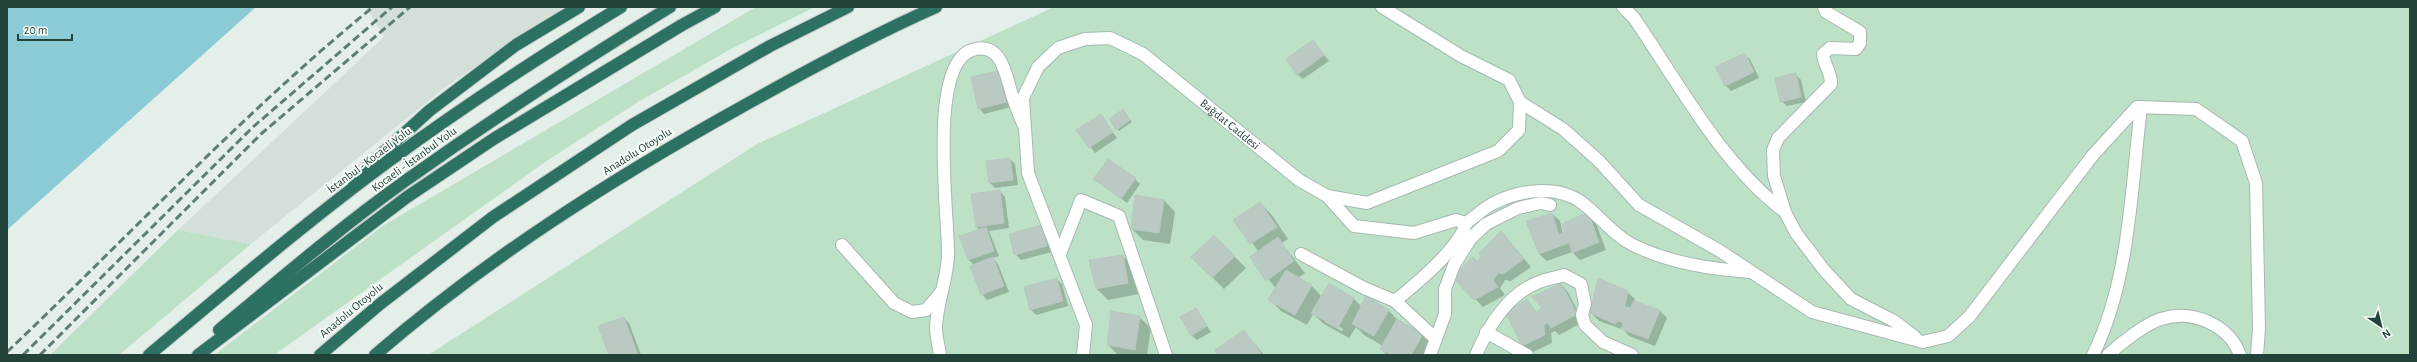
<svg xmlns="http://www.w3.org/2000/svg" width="2417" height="362" font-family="'Alegreya Sans',sans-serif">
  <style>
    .built { fill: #d3dfd9 }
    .green { fill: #bde1c6 }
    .water { fill: #8bcbd6 }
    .shadow { fill: #0003; fill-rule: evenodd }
    .building { fill: #bacac3; stroke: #b7c9c1 }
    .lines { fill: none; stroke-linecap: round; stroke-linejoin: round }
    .street-casing { stroke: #a7b8b2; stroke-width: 14 }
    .secondary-casing { stroke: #a3bbb2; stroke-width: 14 }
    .highway-casing { stroke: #c1cac8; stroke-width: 14 }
    .street { stroke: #fff; stroke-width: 12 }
    .secondary { stroke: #fff; stroke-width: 12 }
    .highway { stroke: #2c7162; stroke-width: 12 }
    .rail { stroke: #5e7e75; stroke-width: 3; stroke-dasharray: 8 4; stroke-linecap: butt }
    .labels { text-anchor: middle; stroke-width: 4; stroke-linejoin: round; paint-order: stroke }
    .street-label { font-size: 12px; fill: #23433a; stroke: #f6fbf8 }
  </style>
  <rect width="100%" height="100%" fill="#e5efea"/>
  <polygon class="built" points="366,7 565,7 448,85 251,244 178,230 384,37"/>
  <g class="green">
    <polygon points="756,7 815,7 731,49 638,102 548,160 274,355 214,355 384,225"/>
    <polygon points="1054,7 2410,7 2410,355 428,355 757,144"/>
    <polygon points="178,230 251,244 119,355 50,355"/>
  </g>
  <polygon class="water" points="7,7 256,7 7,230"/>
  <g class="shadow">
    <polygon points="1313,41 1329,61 1303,79 1297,74"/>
    <polygon points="1744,54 1750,59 1759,78 1731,91 1726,86 1717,67"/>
    <polygon points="998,72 1003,77 1011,107 984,114 979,108"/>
    <polygon points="1795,74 1801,80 1806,102 1787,106 1781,101"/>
    <polygon points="1125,113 1132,122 1119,131 1117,129"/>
    <polygon points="1100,115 1117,138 1095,153 1078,130"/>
    <polygon points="1010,159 1015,164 1018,185 995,188 990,183"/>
    <polygon points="1095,179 1135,179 1140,184 1127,203"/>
    <polygon points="1000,191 1005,197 1009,228 989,231 999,256 993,258 998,264 1009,292 987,300 982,294 974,265 969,260 961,237 980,230 977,227"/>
    <polygon points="1164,200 1175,212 1170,244 1143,240 1132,229"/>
    <path d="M1260,203L1271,214L1288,239L1282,243L1305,273L1298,278L1311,285L1322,297L1329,284L1354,299L1362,307L1388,310L1398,320L1422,334L1434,346L1428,355H1387L1381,349L1383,346L1364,335L1356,327L1349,338L1324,324L1313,314L1307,325L1281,311L1270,300L1276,289L1252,258L1259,252L1235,220ZM1325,319L1343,329L1342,331L1325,322Z"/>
    <polygon points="1588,213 1595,221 1606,250 1580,260 1572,252 1547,261 1539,254 1527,221 1552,214 1560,221 1563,234"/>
    <polygon points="1042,227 1052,252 1021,260 1015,254"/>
    <polygon points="1502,232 1531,267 1511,281 1505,280 1500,288 1505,295 1483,307 1454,277 1477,262"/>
    <polygon points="1214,236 1246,268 1224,289 1192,257"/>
    <polygon points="1123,256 1134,268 1139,294 1108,300 1097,289"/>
    <polygon points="1056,279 1062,284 1068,306 1036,315 1031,310 1025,288"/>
    <polygon points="1561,284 1568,292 1583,322 1559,335 1555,331 1551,333 1552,343 1531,353 1523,345 1526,300 1537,312 1543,308"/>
    <path d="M1627,292L1635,299L1634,302L1660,311L1667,318L1655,346L1629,336L1624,330L1599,321L1591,313ZM1626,294H1628L1623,312L1621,311Z"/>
    <polygon points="1196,309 1211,332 1197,340 1191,335"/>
    <polygon points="1139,317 1151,328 1147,355 1118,355 1108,345"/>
    <polygon points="624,318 629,323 641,355 610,355"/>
    <polygon points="1244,331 1264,355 1220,355"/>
  </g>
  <g class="building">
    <polygon points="1313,40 1324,55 1297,75 1286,59"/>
    <polygon points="1745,53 1754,72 1725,86 1715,67"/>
    <polygon points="998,71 1006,102 978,109 971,77"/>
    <polygon points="1796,73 1801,97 1780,102 1775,78"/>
    <polygon points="1123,109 1130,120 1116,130 1109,119"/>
    <polygon points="1101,114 1113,132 1089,148 1076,130"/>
    <polygon points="1010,158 1013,180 989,183 986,161"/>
    <polygon points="1108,159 1136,178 1121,199 1093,179"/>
    <polygon points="1000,190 1004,223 976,227 971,194"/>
    <polygon points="1135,195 1164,200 1159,233 1131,229"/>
    <polygon points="1260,202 1277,227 1250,244 1233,220"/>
    <polygon points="1588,212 1599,242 1572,253 1569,243 1539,254 1526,221 1552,213 1559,235 1565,232 1562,224"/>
    <polygon points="1042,225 1047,246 1014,255 1009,234"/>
    <polygon points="986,227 994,251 968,260 959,236"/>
    <polygon points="1501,231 1524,259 1503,274 1498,273 1493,280 1498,287 1474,300 1452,277 1473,257 1477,261 1481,257 1479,253"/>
    <polygon points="1214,235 1235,256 1212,278 1191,257"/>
    <polygon points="1278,237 1294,261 1266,281 1250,257"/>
    <polygon points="1123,255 1128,283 1096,289 1089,260"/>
    <polygon points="993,257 1004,286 981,295 970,266"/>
    <polygon points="1286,270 1312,285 1295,315 1268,300"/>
    <polygon points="1057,278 1063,301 1030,310 1024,287"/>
    <polygon points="1598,278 1628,291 1624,306 1630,308 1634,301 1660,310 1648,339 1621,329 1623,323 1618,321 1615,324 1590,313"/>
    <polygon points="1329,283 1354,298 1338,328 1311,313"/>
    <polygon points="1561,283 1577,314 1551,328 1548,323 1544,325 1545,335 1522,346 1506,313 1527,299 1536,312 1542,308 1532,297"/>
    <polygon points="1366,296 1389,310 1374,336 1352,324"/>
    <polygon points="1196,308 1207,326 1191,336 1180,317"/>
    <polygon points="1111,311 1140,316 1135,350 1107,345"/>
    <polygon points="624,317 638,355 609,355 598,326"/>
    <polygon points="1397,319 1423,334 1411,355 1391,355 1380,349"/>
    <polygon points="1244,330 1262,355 1218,355 1215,350"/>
  </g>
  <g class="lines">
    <g class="street-casing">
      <g id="street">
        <path d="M1623,7L1634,18C1678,82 1722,165 1785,212"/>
        <path d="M1824,7L1826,12L1860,32V43L1856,49L1830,48L1823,54C1824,66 1831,70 1831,84L1778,138L1773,150L1774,176L1785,212L1796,233L1824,270L1851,299L1894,321L1915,337"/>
        <polyline points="1520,102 1563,129 1599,161 1639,205 1720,251 1812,312 1923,342 1948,336 1969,317 2093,155 2137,107 2196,109 2242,141 2256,183 2259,328 2257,355"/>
        <path d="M1466,223C1476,216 1486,206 1496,202C1521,190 1557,185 1581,202C1599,215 1613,235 1633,245C1670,263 1710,269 1751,272"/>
        <polyline points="842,245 894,303 912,312 926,310 942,291"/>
        <polyline points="1060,254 1081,200 1119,216 1166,355"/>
        <path d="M1301,254L1364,288L1395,301C1416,284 1460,248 1466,223L1456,220L1414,233L1354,226L1327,196"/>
        <polyline points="1395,301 1436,339"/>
        <polyline points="1486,332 1527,355"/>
        <path d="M940,355C939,346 936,337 936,328C936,307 947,280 948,256C949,217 927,65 972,50C1003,40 1006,78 1013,98C1016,107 1020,117 1024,126"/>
        <polyline points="1430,355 1445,314 1445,289 1454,265 1471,238 1486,224 1518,208 1541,203 1550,205"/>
        <path d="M1476,355C1488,327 1507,295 1537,283C1545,279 1555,278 1564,275L1581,284L1585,304L1582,315L1585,325L1603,342L1632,355"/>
        <path d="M2093,355C2130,280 2131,189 2141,107"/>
        <path d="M2108,355C2121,343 2145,324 2161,319C2193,309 2229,325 2240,355"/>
      </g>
    </g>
    <g class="secondary-casing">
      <g id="secondary">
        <path id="s1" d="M1083,355L1086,325L1028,173L1023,98L1038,67L1058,48L1085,39L1110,38L1143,54L1299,180L1327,196L1367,203L1498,151L1519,130L1520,102L1509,80L1461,56L1382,7"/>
      </g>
    </g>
    <g class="highway-casing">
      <g id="highway">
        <polyline points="353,180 429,111 516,45 579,7"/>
        <path d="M219,330C280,279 341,227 405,181C491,120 580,62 670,7"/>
        <path d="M149,355C228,289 306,222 389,161C464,106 542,55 621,7"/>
        <polyline points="198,355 407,197 495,138 682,25 715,7"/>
        <polyline points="320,355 380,304 493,217 632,125 770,46 848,7"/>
        <path d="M375,355C486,259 610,180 738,109C802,73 868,37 936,7"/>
      </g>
    </g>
    <use href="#street" class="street"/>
    <use href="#secondary" class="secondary"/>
    <use href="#highway" class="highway"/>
    <g class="rail">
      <path d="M7,352C129,236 243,113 373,7"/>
      <polyline points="23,355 253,127 392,7"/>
      <polyline points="40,355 261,134 410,7"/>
    </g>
  </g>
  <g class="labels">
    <g class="street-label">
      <text dy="4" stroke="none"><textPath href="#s1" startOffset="532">Bağdat Caddesi</textPath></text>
      <text transform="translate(637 151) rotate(-32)" y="4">Anadolu Otoyolu</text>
      <text transform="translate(414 159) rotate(-36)" y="4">Kocaeli - İstanbul Yolu</text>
      <text transform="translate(369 160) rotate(-37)" y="4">İstanbul - Kocaeli Yolu</text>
      <text transform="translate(351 310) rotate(-40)" y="4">Anadolu Otoyolu</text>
    </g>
  </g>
  <rect width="2417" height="362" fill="none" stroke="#23433a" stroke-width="16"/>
  <g transform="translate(2381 326) rotate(145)" stroke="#f6fbf8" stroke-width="3" paint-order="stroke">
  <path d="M0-3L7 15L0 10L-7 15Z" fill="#23433a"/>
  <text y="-6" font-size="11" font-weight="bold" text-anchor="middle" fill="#23433a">N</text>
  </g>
  <path d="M18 34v6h54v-6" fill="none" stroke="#23433a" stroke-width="2"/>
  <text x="24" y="34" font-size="12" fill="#23433a" stroke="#f6fbf8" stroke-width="3" paint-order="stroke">20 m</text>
</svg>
